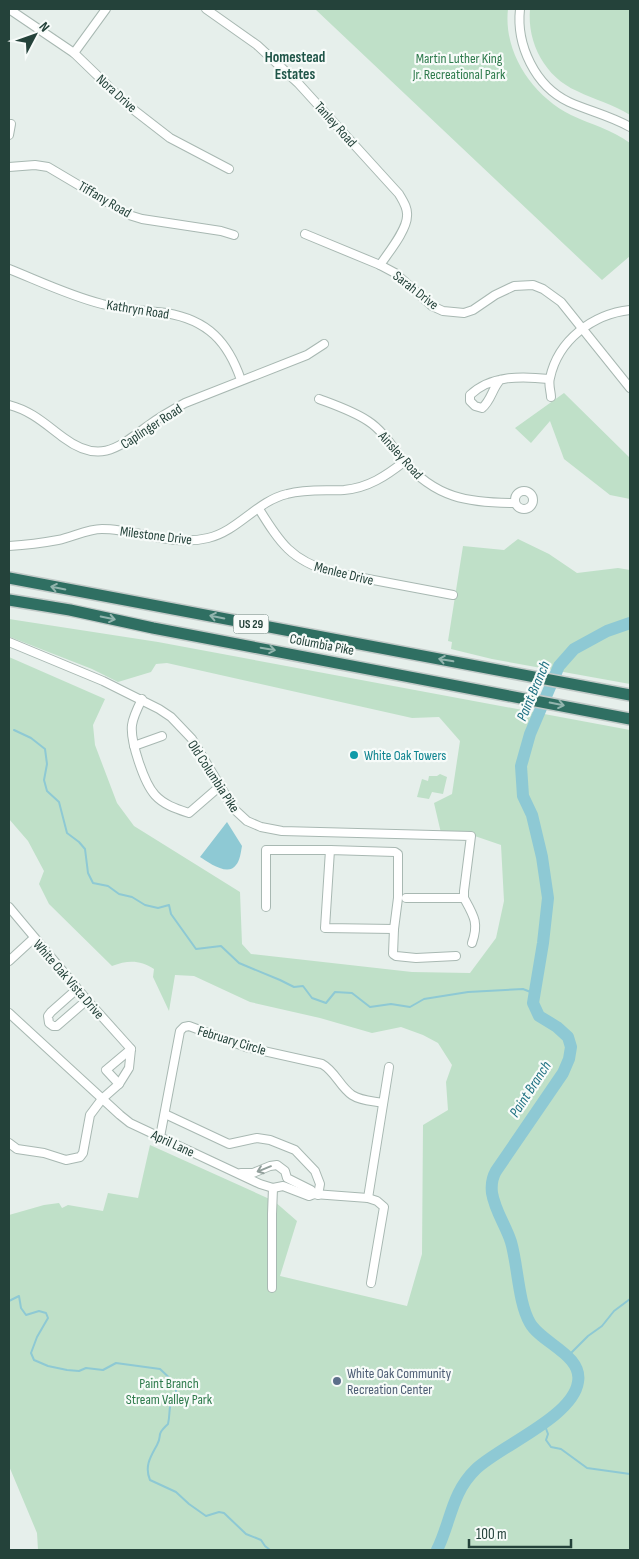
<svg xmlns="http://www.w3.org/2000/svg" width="639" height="1559" font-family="'Sofia Sans Condensed',sans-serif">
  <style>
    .green { fill: #bfe0c8 }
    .water { fill: #8ec9d4 }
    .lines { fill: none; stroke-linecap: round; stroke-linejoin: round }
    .stream { stroke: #8ec9d4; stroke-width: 2 }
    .river { stroke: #8ec9d4; stroke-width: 12 }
    .minor-casing { stroke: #a8b8b2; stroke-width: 10 }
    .highway-casing { stroke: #c2cac8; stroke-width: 14 }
    .minor { stroke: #fff; stroke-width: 8 }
    .highway { stroke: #2f6f62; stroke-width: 11 }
    .oneway { stroke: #93b5ae }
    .oneway2 { stroke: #92a09c }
    .culture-dot { fill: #0f9aa8; stroke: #f7fbf9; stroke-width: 2 }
    .service-dot { fill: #5c6f8a; stroke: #f7fbf9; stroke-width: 2 }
    .labels { text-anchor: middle; stroke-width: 4.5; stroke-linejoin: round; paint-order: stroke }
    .shield { fill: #f7fbf9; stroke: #637a73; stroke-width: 1 }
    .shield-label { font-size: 12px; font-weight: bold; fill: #24423a }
    .park-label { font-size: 14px; fill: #2d7a4b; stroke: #f7fbf9 }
    .street-label { font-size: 14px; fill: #24423a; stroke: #f7fbf9 }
    .culture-label { font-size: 14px; fill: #0d838f; stroke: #f7fbf9; text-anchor: start }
    .service-label { font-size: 14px; fill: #4e5e75; stroke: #f7fbf9; text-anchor: start }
    .neighbourhood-label { font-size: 15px; font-weight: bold; fill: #1f5548; stroke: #f7fbf9 }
    .water-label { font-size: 15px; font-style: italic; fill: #1c6f80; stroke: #f7fbf9 }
  </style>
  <rect width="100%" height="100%" fill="#e6efeb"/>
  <g class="green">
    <path d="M315,9H508C503,53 533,96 571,115C592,125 611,129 630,143V256L602,280Z"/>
    <path d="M530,9H630V115C613,104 595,100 577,91C545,77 527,43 530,9Z"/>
    <polygon points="564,393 630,458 630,499 610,495 564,459 550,421 531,443 515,428"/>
    <polygon points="518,539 549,554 577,573 618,568 630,570 630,684 492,659 451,649 452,642 448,641 463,546 504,550"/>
    <path d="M9,619L158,642L630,730V1550H38L37,1533L9,1466V1215L44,1205L59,1203L62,1208L68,1205L103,1211L108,1193L138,1198L150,1145L274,1201L297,1221L280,1276L407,1306L422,1254L423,1125L448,1110L446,1082L452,1065L438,1043L423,1035L401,1027L372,1033L320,1018L250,1002L194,976L175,975L169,1011L153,977L154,969C140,960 128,960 112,966L49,904L39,884L44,871L28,841L9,819V657L105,699L93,725L95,745L117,803L134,826L240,892L242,944L251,954L412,972L470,973L496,938L504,901L501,845L466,833H441L434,803L452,794L460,741L439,717L412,718L167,663L156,664L151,672L118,682L92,669L10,637Z"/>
    <polygon points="440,774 447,777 443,794 432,792 429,799 417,797 422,779 428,781 429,776 437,776"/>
  </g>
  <path class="water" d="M227,822L242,846C241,851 240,861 236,865C228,877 208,862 200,857Z"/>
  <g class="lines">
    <g class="stream">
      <polyline points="14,730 31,738 45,749 47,764 44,780 47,791 59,802 67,833 79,842 85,849 88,873 93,883 108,886 119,894 132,897 145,905 158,908 169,905 171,914 196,949 221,946 239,963 280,980 294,987 303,986 312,998 326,1003 335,992 352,993 370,1007 391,1004 410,1007 424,999 468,992 523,989 533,993"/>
      <path d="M9,1301L19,1296L21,1308L26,1315L39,1311L46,1313L48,1318L37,1337L31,1353L34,1360L48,1366L67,1370L79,1371L86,1368L103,1370L116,1363L160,1369L176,1384V1394C167,1406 171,1411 168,1424C155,1436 163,1434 157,1445C151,1456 144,1466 150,1480L176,1492L189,1504L206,1516L219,1512L224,1513L246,1534L261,1540L265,1546L270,1550"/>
      <polyline points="567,1357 588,1336 602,1326 614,1311 630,1299"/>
      <polyline points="544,1423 548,1434 546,1440 551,1447 561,1449 587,1468 630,1474"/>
    </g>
    <path class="river" d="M437,1550C451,1522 451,1493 476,1469C500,1446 573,1417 578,1382C583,1355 541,1343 530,1323C518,1302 518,1266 511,1242C506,1226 495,1211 492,1193C491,1185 492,1178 496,1171L563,1073L569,1059L571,1047L568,1037L557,1027L539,1016L533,1003L543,943L548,898L542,857L532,815L523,796L521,766L530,734L559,666L574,649L607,631L630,623"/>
    <g class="minor-casing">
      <g id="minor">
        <polyline points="9,9 74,53 130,107 170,138 229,169"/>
        <path d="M206,9L257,45L298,83L399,194C403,201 408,208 407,216C407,230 388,253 380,265"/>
        <path d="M520,9C516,45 535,86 569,102C589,111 611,116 630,127"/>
        <polyline points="74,53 106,9"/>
        <polyline points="9,135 11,124"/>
        <polyline points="9,167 35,165 48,167 129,215 142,219 221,231 234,235"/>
        <polyline points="305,234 380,265 395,273 432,306 443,311 464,313 473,310 495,295 514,286 533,285 543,289 561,302 630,388"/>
        <path d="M9,269C39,281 70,296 102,304C123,310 145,310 166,313C208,320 228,342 241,380"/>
        <path d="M500,380C492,389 491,401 482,408L475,406L470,401V395C491,375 522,376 549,379"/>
        <path d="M551,397C551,392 548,384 550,378C558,340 593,314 630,310"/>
        <path d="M319,399C335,405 353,411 368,421C382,430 392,446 403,460C435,498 468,503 515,503"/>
        <path d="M9,405C32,411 45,424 64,438C100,465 119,447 149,425C160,417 172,410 185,403L307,355L324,344"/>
        <circle cx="524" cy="500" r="9"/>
        <path d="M259,509C280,543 291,560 331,572L453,595"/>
        <path d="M9,546C25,545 42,543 58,540C73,537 87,529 102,529C138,529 172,547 208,538C238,531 257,501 287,494C306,489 324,491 344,490C368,488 386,476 405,461"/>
        <polyline points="9,642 103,681 159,709 171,717 192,739 234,809 247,821 261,827 282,831 471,836 464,891 464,898 406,898"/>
        <path d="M142,699C138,707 133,717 132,725C130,741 144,783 155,795C164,805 177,809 189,813L219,787"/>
        <polyline points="134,746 162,736"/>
        <polygon points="330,850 395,852 398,854 398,898 394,929 325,928"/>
        <path d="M464,898C474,916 479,923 472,943"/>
        <polyline points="9,907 87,1000 131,1049 129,1068 119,1084 102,1099 90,1115 83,1153 80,1157 66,1160 44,1153 17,1149 9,1143"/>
        <polyline points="266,907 266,850 330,850"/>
        <polyline points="394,929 393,954 396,956 416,958 456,956"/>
        <polyline points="9,961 34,938"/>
        <polyline points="77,989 51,1012 48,1016 49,1023 53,1026 57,1026 87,1000"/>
        <polyline points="9,1013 120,1115 130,1123 260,1184 273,1188 283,1186 309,1196 314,1194 368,1198 377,1201 384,1207 371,1283"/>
        <polyline points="119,1084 106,1070 131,1049"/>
        <polyline points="165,1114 229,1144 257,1138 270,1140 295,1150 315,1171 320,1184 318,1195"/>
        <path d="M160,1137L180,1031L184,1027L189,1026L246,1047L322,1064C335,1071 340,1087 352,1095C361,1101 374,1101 383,1103"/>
        <polyline points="241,1173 253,1173 270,1166 277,1165 285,1171 287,1178 311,1190 314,1194"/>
        <polyline points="368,1198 389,1067"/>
        <polyline points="272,1288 272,1214 273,1188"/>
      </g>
    </g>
    <g class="highway-casing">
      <g id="highway">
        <polyline points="9,578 630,695"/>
        <polyline points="9,600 70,610 153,628 630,719"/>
      </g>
    </g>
    <use href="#minor" class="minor"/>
    <use href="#highway" class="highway"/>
  </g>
  <defs><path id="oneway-shaft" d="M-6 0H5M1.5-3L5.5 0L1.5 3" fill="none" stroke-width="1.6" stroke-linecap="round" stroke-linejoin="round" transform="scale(1.25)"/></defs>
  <g class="oneway">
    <use href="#oneway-shaft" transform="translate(58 588) rotate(-169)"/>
    <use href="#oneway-shaft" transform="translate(217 617) rotate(-169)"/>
    <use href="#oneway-shaft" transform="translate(108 618) rotate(12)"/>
    <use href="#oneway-shaft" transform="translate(268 649) rotate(10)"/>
    <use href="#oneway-shaft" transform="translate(446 660) rotate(-170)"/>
    <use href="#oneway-shaft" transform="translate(557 704) rotate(11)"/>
  </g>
  <use class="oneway2" href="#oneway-shaft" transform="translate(264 1169) rotate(158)"/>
  <circle class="culture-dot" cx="354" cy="755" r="5"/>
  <circle class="service-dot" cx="337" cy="1381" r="5"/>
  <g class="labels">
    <rect class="shield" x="233.5" y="614.5" width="35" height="19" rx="4"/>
    <g class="shield-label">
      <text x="251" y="628">US 29</text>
    </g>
    <g class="park-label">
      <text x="459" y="63">Martin Luther King<tspan x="459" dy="16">Jr. Recreational Park</tspan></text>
      <text x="169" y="1388">Paint Branch<tspan x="169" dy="16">Stream Valley Park</tspan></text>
    </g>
    <g class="street-label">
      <text transform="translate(117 93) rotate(42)" y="5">Nora Drive</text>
      <text transform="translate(336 124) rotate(48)" y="5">Tanley Road</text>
      <text transform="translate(105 199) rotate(30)" y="5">Tiffany Road</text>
      <text transform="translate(416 290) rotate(38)" y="5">Sarah Drive</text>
      <text transform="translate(138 309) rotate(9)" y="5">Kathryn Road</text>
      <text transform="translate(151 426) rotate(-33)" y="5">Caplinger Road</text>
      <text transform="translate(401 455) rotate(48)" y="5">Ainsley Road</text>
      <text transform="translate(156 535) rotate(7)" y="5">Milestone Drive</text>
      <text transform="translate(344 573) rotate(14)" y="5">Menlee Drive</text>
      <text transform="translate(322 644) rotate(11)" y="5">Columbia Pike</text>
      <text transform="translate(214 776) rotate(57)" y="5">Old Columbia Pike</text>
      <text transform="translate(69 979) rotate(49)" y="5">White Oak Vista Drive</text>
      <text transform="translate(232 1040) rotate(17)" y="5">February Circle</text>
      <text transform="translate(173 1143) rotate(25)" y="5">April Lane</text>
    </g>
    <g class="culture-label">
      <text x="364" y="760">White Oak Towers</text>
    </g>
    <g class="service-label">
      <text x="347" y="1378">White Oak Community<tspan x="347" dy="16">Recreation Center</tspan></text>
    </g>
    <g class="neighbourhood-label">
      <text x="295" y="62">Homestead<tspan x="295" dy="17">Estates</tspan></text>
    </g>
    <g class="water-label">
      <text transform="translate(533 691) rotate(-67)" y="5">Paint Branch</text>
      <text transform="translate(530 1089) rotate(-57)" y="5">Paint Branch</text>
    </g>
  </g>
  <rect width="639" height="1559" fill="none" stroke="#24423a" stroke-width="20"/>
  <g transform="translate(35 35) rotate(49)" stroke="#f7fbf9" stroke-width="4" paint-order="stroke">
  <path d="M0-4L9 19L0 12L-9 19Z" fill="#24423a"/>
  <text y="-8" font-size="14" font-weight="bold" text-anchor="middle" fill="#24423a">N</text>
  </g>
  <path d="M469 1539v8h102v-8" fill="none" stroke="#24423a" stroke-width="2.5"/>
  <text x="476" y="1539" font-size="15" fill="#24423a" stroke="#f7fbf9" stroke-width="4" paint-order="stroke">100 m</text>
</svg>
